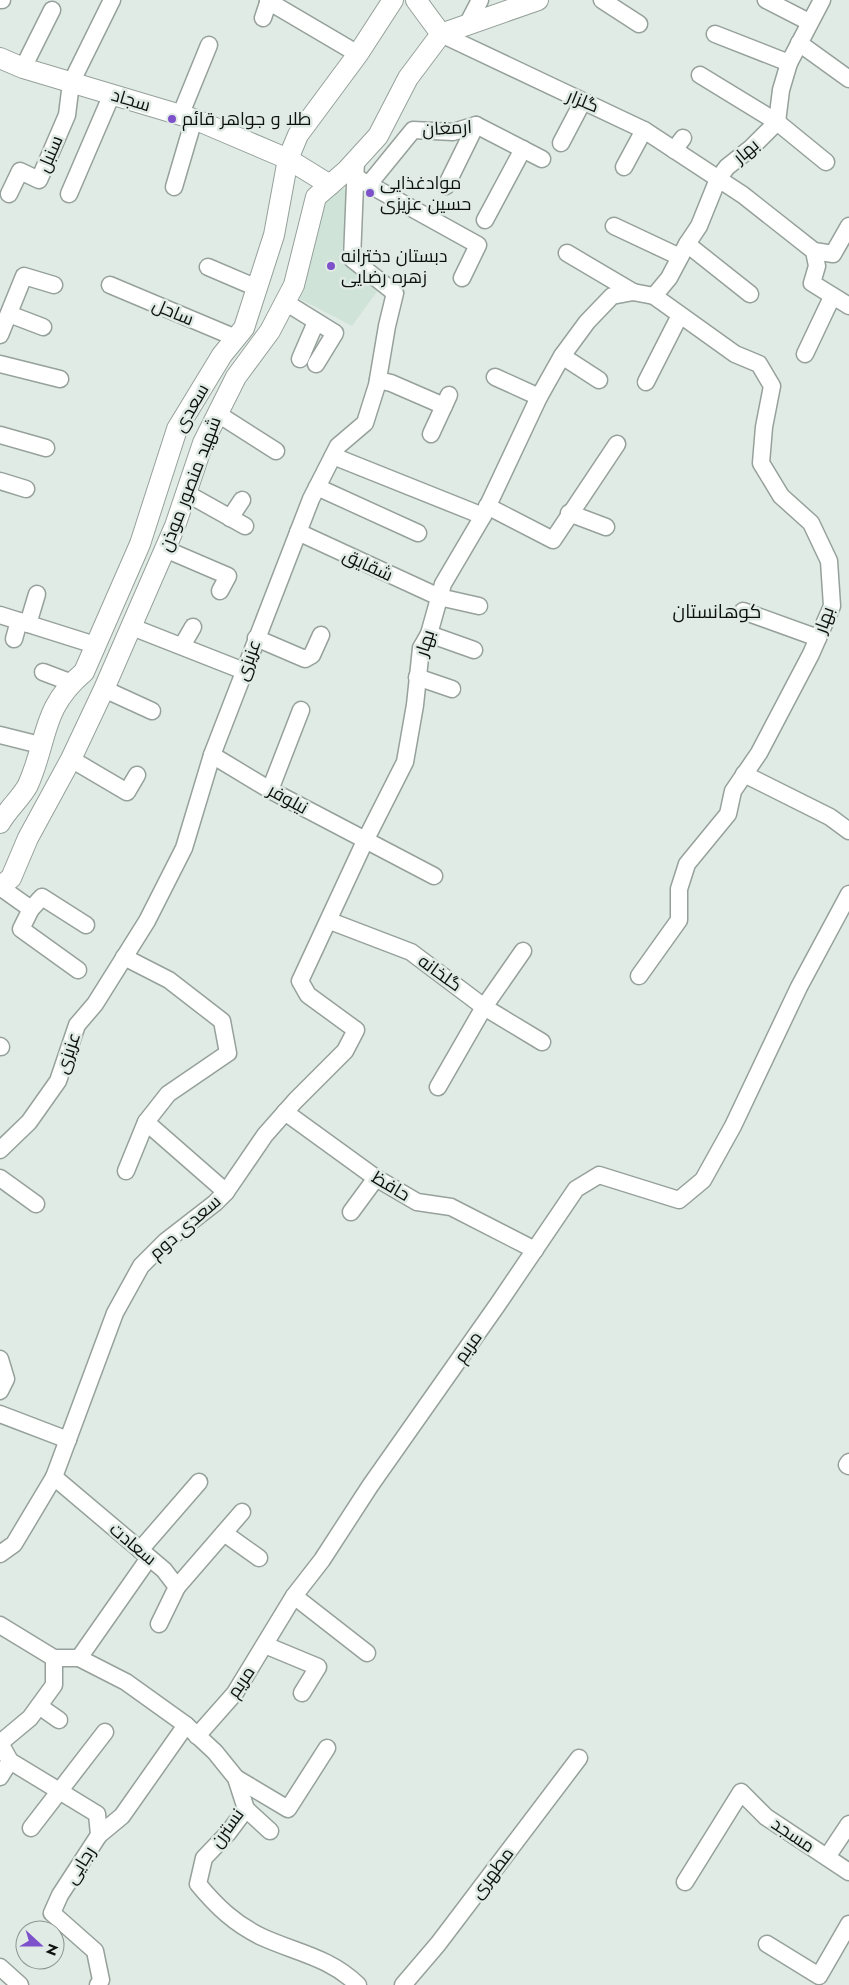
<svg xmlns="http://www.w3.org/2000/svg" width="849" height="1985" font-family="Jost,Cairo,sans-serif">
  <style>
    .built { fill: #d0e3d9 }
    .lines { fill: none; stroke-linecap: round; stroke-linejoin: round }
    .minor-casing { stroke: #96a19b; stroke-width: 19 }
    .tertiary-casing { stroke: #96a19b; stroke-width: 22 }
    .minor { stroke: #fff; stroke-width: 16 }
    .tertiary { stroke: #fff; stroke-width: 20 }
    .poi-dot { fill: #7d51ca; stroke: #e1ebe6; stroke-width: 2 }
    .labels { text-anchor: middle; stroke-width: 5; stroke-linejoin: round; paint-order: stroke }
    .street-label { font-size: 18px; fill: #0d110f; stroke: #e1ebe6 }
    .poi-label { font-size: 18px; fill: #0d110f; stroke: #e1ebe6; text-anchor: start }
    .neighbourhood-label { font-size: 19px; fill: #0d110f; stroke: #e1ebe6 }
  </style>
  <rect width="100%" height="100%" fill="#e1ebe6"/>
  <polygon class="built" points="336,186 351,192 342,252 381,286 352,326 300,299 299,281 320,200"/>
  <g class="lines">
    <g class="minor-casing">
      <g id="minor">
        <polyline points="1,0 2,0"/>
        <polyline points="602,0 639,24"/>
        <polyline points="766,0 809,22"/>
        <polyline points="268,1 358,54"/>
        <polyline points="263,18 269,0"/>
        <polyline points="467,25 480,0"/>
        <polyline points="441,34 644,130 743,195 814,251 817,266 812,283 849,306"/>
        <polyline points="715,34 789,63"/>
        <polyline points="799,43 849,79"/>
        <polyline points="23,68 52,10"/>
        <polyline points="700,75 777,122 826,162"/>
        <polyline points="180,116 209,45"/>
        <polyline points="561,143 582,103"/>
        <polyline points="674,150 683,138"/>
        <polyline points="624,167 644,130"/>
        <polyline points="359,179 478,245 462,278"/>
        <polyline points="369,184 413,130 453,132 476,125 542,159"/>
        <polyline points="446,186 476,125"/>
        <polyline points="174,187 194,119"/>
        <polyline points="9,194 20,171 39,180 67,115 71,83 112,0"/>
        <polyline points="69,194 112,94"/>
        <polyline points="485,220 523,149"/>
        <polyline points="614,226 680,257"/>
        <polyline points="687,244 750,294"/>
        <polyline points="814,251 833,254 849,226"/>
        <polyline points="567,253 633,292"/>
        <polyline points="208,267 257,288"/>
        <polyline points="110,285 236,338"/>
        <polyline points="285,302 335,333 316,364"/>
        <polyline points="9,314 43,327"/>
        <polyline points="0,335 24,276 54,285"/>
        <polyline points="805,354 832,297"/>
        <polyline points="562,356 599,380"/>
        <polyline points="300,359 316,322"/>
        <polyline points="0,364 60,379"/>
        <polyline points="495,377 539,397"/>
        <polyline points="378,380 391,383 444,406"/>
        <polyline points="646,382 680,315"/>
        <polyline points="218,414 276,451"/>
        <polyline points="431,434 449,395"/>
        <polyline points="0,435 46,448"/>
        <polyline points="333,456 483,516"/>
        <polyline points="0,481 26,489"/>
        <polyline points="317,487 418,533"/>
        <polyline points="186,493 245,526"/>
        <polyline points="487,506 553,540 617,444"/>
        <polyline points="569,513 606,527"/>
        <polyline points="230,518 242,500"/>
        <polyline points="298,532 439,597 479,606"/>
        <polyline points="165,549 228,576 220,591"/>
        <polyline points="743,611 818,638"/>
        <polyline points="0,615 95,645"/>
        <polyline points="28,624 37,594"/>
        <polyline points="132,627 244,671"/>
        <polyline points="429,634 474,650"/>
        <polyline points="256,638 305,659 312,655 321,635"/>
        <polyline points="14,639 19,621"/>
        <polyline points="182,646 193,627"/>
        <polyline points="43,672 72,683"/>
        <polyline points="417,677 452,689"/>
        <polyline points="104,689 152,711"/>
        <polyline points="0,735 40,745"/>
        <polyline points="212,755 270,790 434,876"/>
        <polyline points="71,759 127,792 137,775"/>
        <polyline points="744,774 830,817 849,831"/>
        <polyline points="270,790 301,710"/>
        <polyline points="0,887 31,909"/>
        <polyline points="330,921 411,952 484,1007 542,1042"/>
        <polyline points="124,957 169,980 222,1021 228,1053 168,1094 146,1122 226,1192"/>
        <polyline points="78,970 21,929 31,909 42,897 86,925"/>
        <polyline points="639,976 679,920 679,889 687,864 728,814 733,791 759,753 811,654 832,606 829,561 811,523 781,496 761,463 764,427 772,386 759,364 735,354 654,296"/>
        <polyline points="0,1046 1,1047"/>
        <polyline points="438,1087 484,1007 523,951"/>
        <polyline points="285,1112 376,1178 417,1202 451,1207 535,1250"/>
        <polyline points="0,1150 29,1122 58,1081 77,1025 95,1004 147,921 184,848 212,755 311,499 338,446 365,423 377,385 387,326 395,293 352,259 356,160"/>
        <polyline points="126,1171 146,1122"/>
        <polyline points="0,1178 36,1204"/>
        <polyline points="351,1212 376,1178"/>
        <polyline points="0,1359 6,1379 0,1391"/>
        <polyline points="0,1414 68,1440"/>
        <polyline points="849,1462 847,1465 849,1466"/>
        <polyline points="54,1477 164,1570 177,1587 159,1624"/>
        <polyline points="224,1533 259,1558"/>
        <polyline points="140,1550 199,1482"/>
        <polyline points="0,1554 14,1544 54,1477 115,1313 141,1266 166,1241 215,1203 226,1192 265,1135 295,1101 345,1051 356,1030 308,995 300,981 365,841 405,762 415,705 421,648 429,634 443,584 483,516 539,397 562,356 587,322 612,296 633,292 654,296 669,278 687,244 699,226 718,179 727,167 751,148 777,122 781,90 789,63 822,0"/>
        <polyline points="177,1587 242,1512"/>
        <polyline points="294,1596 367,1653"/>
        <polyline points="0,1625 54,1658 79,1658 149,1558"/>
        <polyline points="265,1645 318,1667 302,1693"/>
        <path d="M79,1658L126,1682L186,1725L215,1752L236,1778L246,1809L228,1833L204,1858L198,1884C217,1907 235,1924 262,1937C297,1953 329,1957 358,1985"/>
        <polyline points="39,1706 59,1720"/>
        <polyline points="197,1736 235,1693 294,1596 322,1560 370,1486 498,1304 576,1189 599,1175 679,1200 703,1180 733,1126 799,987 849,894"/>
        <polyline points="0,1743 10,1761 97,1814 99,1835 60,1895 52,1913 95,1951 101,1980 98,1985"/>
        <polyline points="0,1743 30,1718 54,1685 54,1658"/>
        <polyline points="0,1777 10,1761"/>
        <polyline points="236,1778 288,1809 327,1748"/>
        <polyline points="246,1809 270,1831"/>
        <polyline points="31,1828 105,1732"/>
        <polyline points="99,1835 122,1816 186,1725"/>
        <polyline points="827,1857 849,1824"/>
        <polyline points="685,1882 741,1792 766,1817 849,1872"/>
        <polyline points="767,1944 819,1976 849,1924"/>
        <polyline points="0,1967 20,1985"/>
        <polyline points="403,1985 438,1944 579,1758"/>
      </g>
    </g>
    <g class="tertiary-casing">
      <g id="tertiary">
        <polyline points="441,34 538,0"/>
        <polyline points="0,58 23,68 194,119 288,159 330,185"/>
        <path d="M0,823C7,810 22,797 28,785C48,740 41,708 84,672L140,544L177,429L222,355L244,328L274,235L288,159L298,135L358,54L393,0"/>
        <polyline points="0,887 11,878 28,838 71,759 104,689 175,526 203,443 236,377 270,331 294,285 316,197 347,170 378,136 408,78 441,34 416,0"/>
      </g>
    </g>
    <use href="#minor" class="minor"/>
    <use href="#tertiary" class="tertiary"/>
  </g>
  <g class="poi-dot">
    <circle cx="172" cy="119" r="5"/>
    <circle cx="370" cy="193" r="5"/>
    <circle cx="331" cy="266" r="5"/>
  </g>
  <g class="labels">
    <g class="street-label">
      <text transform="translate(131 100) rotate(17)" y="6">سجاد</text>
      <text transform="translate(583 101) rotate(22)" y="6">گلزار</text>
      <text transform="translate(447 128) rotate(-3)" y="6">ارمغان</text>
      <text transform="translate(746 151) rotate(-40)" y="6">بهار</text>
      <text transform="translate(50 154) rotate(-67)" y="6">سنبل</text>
      <text transform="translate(173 312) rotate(23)" y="6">ساحل</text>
      <text transform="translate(191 408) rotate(-60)" y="6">سعدی</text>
      <text transform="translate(190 484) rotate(-69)" y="6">شهید منصور موذن</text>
      <text transform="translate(368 565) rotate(25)" y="6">شقایق</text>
      <text transform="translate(824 620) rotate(-70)" y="6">بهار</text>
      <text transform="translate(425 643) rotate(-72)" y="6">بهار</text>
      <text transform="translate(248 660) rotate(-70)" y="6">عزیزی</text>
      <text transform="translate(288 799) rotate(29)" y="6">نیلوفر</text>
      <text transform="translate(440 973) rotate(36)" y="6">گلخانه</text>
      <text transform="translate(68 1053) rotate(-71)" y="6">عزیزی</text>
      <text transform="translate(391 1186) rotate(31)" y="6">حافظ</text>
      <text transform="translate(185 1227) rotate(-41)" y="6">سعدی دوم</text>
      <text transform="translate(468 1347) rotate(-55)" y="6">مریم</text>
      <text transform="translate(133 1544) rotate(40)" y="6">سعادت</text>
      <text transform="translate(241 1682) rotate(-56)" y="6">مریم</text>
      <text transform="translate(227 1828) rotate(-54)" y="6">نسترن</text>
      <text transform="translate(793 1835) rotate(34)" y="6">مسجد</text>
      <text transform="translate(80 1865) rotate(-58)" y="6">رجایی</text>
      <text transform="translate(492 1873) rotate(-53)" y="6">مطهری</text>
    </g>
    <g class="poi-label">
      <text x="182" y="125">طلا و جواهر قائم</text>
      <text x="380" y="189">موادغذایی<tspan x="380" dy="21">حسین عزیزی</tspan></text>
      <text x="341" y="262">دبستان دخترانه<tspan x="341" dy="21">زهره رضایی</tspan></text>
    </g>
    <g class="neighbourhood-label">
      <text x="717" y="618">کوهانستان</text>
    </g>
  </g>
  <g transform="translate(40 1945) rotate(111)"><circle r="24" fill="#e1ebe6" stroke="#8c9490"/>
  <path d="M0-4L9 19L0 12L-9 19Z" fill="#7d51ca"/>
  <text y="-8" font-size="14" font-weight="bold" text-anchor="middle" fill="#0d110f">N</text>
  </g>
</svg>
